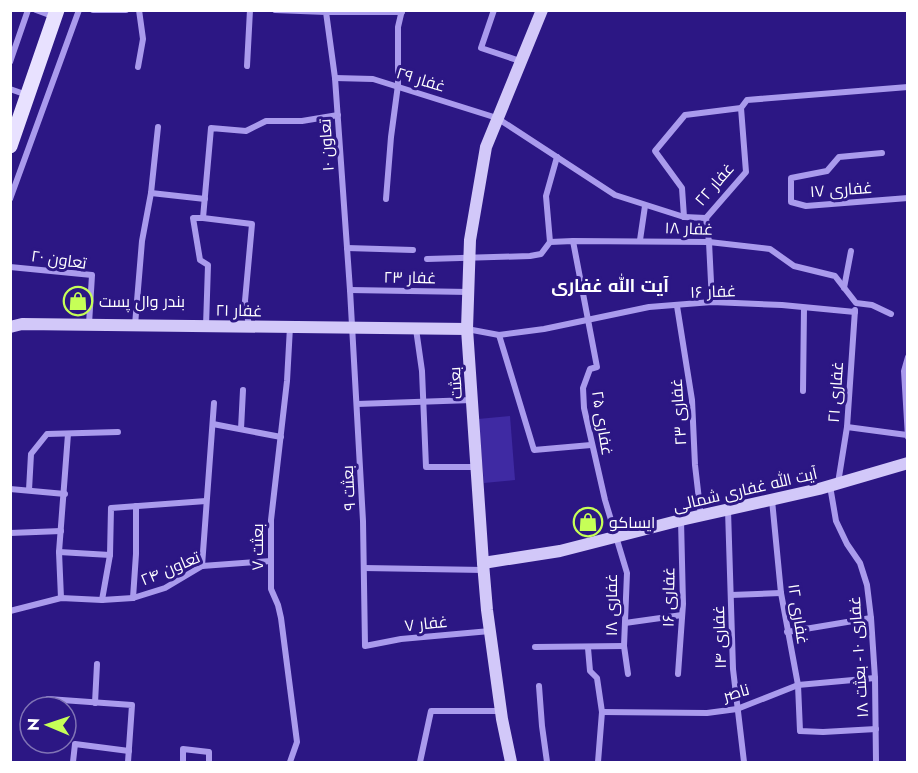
<svg xmlns="http://www.w3.org/2000/svg" width="918" height="773" font-family="Jost,Cairo,sans-serif">
  <style>
    .garden { fill: #3f2aa3 }
    .lines { fill: none; stroke-linecap: round; stroke-linejoin: round }
    .street { stroke: #aa9bed; stroke-width: 6 }
    .secondary { stroke: #d2c8f9; stroke-width: 12 }
    .primary { stroke: #e8e1ff; stroke-width: 15 }
    .labels { text-anchor: middle; stroke-width: 6; stroke-linejoin: round; paint-order: stroke }
    .street-label { font-size: 16px; fill: #fff; stroke: #2c1784 }
    .poi-label { font-size: 16px; fill: #fff; stroke: #2c1784; text-anchor: start }
    .neighbourhood-label { font-size: 18px; font-weight: bold; fill: #fff; stroke: #2c1784 }
  </style>
  <rect width="100%" height="100%" fill="#2c1784"/>
  <polygon class="garden" points="510,416 515,480 484,483 478,419"/>
  <g class="lines">
    <g class="street">
      <polyline points="36,10 55,17"/>
      <polyline points="93,10 126,10"/>
      <polyline points="275,10 326,12 335,78 350,290 363,521 365,646 401,639 490,631"/>
      <polyline points="494,10 481,48 520,61"/>
      <polyline points="326,12 402,12"/>
      <polyline points="10,62 28,10"/>
      <polyline points="247,66 250,10"/>
      <polyline points="138,67 143,39 139,10"/>
      <polyline points="335,78 373,79 497,118 615,195 684,217 706,218 746,172 741,108 747,100 908,87"/>
      <polyline points="10,89 27,95"/>
      <polyline points="882,153 839,157 827,171 791,178 791,202 806,206 908,198"/>
      <polyline points="151,193 205,199"/>
      <polyline points="10,199 79,10"/>
      <polyline points="386,199 391,137 398,85 398,27 402,10"/>
      <polyline points="684,217 682,188 655,151 685,115 741,108"/>
      <polyline points="203,218 252,224 245,301 249,326"/>
      <polyline points="706,218 709,242 712,302"/>
      <polyline points="640,240 645,206"/>
      <polyline points="573,241 597,367 590,369 583,388 584,408 605,500 627,573 624,646 628,674"/>
      <polyline points="550,242 546,196 557,157"/>
      <polyline points="347,248 413,250"/>
      <polyline points="427,259 530,256 541,254 550,242 573,241 709,242 770,249 794,266 835,276 856,303 872,305 891,314"/>
      <polyline points="10,267 92,275 89,324"/>
      <polyline points="844,288 851,251"/>
      <polyline points="350,290 469,292"/>
      <polyline points="677,306 692,400 695,465 701,517"/>
      <polyline points="135,325 142,241 151,193 158,127"/>
      <polyline points="206,326 208,265 200,260 193,218 203,218 211,128 246,131 266,121 302,121 338,115"/>
      <polyline points="290,327 287,381 271,520 271,589 278,605 281,618 297,742 290,762"/>
      <polyline points="416,329 422,371 426,467 476,467"/>
      <polyline points="467,329 499,335 544,329 649,307 712,302 782,305 855,312"/>
      <polyline points="499,335 534,450 591,445"/>
      <polyline points="908,357 904,371 908,437"/>
      <polyline points="803,391 804,308"/>
      <polyline points="357,404 472,400"/>
      <polyline points="213,424 281,437"/>
      <polyline points="847,427 907,435"/>
      <polyline points="241,429 243,390"/>
      <polyline points="838,483 847,427 855,310"/>
      <polyline points="830,486 836,521 847,544 860,563 867,585 871,618 875,678 876,762"/>
      <polyline points="10,489 65,494"/>
      <polyline points="29,490 31,454 47,434 118,432"/>
      <polyline points="772,500 781,593 798,685 800,731 823,732 876,729"/>
      <polyline points="728,510 733,669 744,762"/>
      <polyline points="10,533 61,531"/>
      <polyline points="59,552 110,555"/>
      <polyline points="202,566 214,403"/>
      <polyline points="364,568 484,570"/>
      <polyline points="731,595 781,593"/>
      <polyline points="61,598 59,552 68,434"/>
      <polyline points="133,598 136,554 136,506"/>
      <polyline points="102,600 110,555 111,508 206,501"/>
      <polyline points="10,611 61,598 102,600 133,598 165,588 202,566 271,561"/>
      <polyline points="625,623 682,615"/>
      <polyline points="787,632 871,618"/>
      <polyline points="535,647 624,646"/>
      <polyline points="588,648 590,671 597,678 602,712 598,762"/>
      <polyline points="678,674 683,604 681,520"/>
      <polyline points="539,686 542,726 547,762"/>
      <polyline points="48,699 132,705 128,762"/>
      <polyline points="95,703 97,664"/>
      <polyline points="602,712 707,713 737,709 798,685 875,678"/>
      <polyline points="73,762 75,744 129,751"/>
      <polyline points="183,762 183,749 209,752 209,762"/>
      <polyline points="420,762 431,711 501,711"/>
    </g>
    <g class="secondary">
      <polyline points="10,327 22,324 467,329"/>
      <polyline points="483,563 560,551 681,520 819,489 908,463"/>
      <polyline points="511,762 502,719 487,610 483,563 467,329 470,240 486,147 542,10"/>
    </g>
    <polyline class="primary" points="10,146 57,10"/>
  </g>
  <defs>
    <g id="shop-ring" transform="scale(1.5)"><circle r="9.5" fill="#2c1784" stroke="#c6ff57" stroke-width="1.5"/><path d="M-5-2.5h2.3a2.7 3.5 0 0 1 5.4 0H5L5.5 6h-11ZM-1.5-2.5h3a1.5 2.3 0 0 0-3 0Z" fill="#c6ff57"/></g>
  </defs>
  <g fill-rule="evenodd">
    <use href="#shop-ring" x="78" y="301"/>
    <use href="#shop-ring" x="588" y="522"/>
  </g>
  <g class="labels">
    <g class="street-label">
      <text transform="translate(421 79) rotate(17)" y="6">غفار ۲۹</text>
      <text transform="translate(326 145) rotate(-94)" y="6">تعاون ۱۰</text>
      <text transform="translate(714 184) rotate(-49)" y="6">غفار ۲۲</text>
      <text transform="translate(841 189) rotate(-4)" y="6">غفاری ۱۷</text>
      <text transform="translate(689 228) rotate(2)" y="6">غفار ۱۸</text>
      <text transform="translate(59 259) rotate(8)" y="6">تعاون ۲۰</text>
      <text transform="translate(410 277) rotate(1)" y="6">غفار ۲۳</text>
      <text transform="translate(713 291) rotate(-2)" y="6">غفار ۱۶</text>
      <text transform="translate(239 310) rotate(1)" y="6">غفار ۲۱</text>
      <text transform="translate(455 383) rotate(-94)" y="6">بعثت</text>
      <text transform="translate(835 392) rotate(-86)" y="6">غفاری ۲۱</text>
      <text transform="translate(678 412) rotate(-94)" y="6">غفاری ۲۳</text>
      <text transform="translate(603 423) rotate(81)" y="6">غفاری ۲۵</text>
      <text transform="translate(348 488) rotate(-93)" y="6">بعثت ۹</text>
      <text transform="translate(745 489) rotate(-13)" y="6">آیت الله غفاری شمالی</text>
      <text transform="translate(257 547) rotate(-90)" y="6">بعثت ۷</text>
      <text transform="translate(170 568) rotate(-23)" y="6">تعاون ۲۴</text>
      <text transform="translate(668 597) rotate(-89)" y="6">غفاری ۱۶</text>
      <text transform="translate(611 605) rotate(-90)" y="6">غفاری ۱۸</text>
      <text transform="translate(799 614) rotate(81)" y="6">غفاری ۱۲</text>
      <text transform="translate(426 623) rotate(-6)" y="6">غفار ۷</text>
      <text transform="translate(719 637) rotate(-92)" y="6">غفاری ۱۴</text>
      <text transform="translate(858 657) rotate(-94)" y="6">غفاری ۱۰ - بعثت ۱۸</text>
      <text transform="translate(736 692) rotate(-16)" y="6">ناصر</text>
    </g>
    <g class="poi-label">
      <text x="99" y="307">بندر وال پست</text>
      <text x="609" y="528">ایساکو</text>
    </g>
    <g class="neighbourhood-label">
      <text x="610" y="292">آیت الله غفاری</text>
    </g>
  </g>
  <rect width="918" height="773" fill="none" stroke="#ffffff" stroke-width="24"/>
  <g transform="translate(48 725) rotate(272)"><circle r="28" fill="#2c1784" stroke="#8074b5" stroke-width="1.5"/>
  <path d="M0-4.5L10 22L0 15L-10 22Z" fill="#c6ff57"/>
  <text y="-9" font-size="16" font-weight="bold" text-anchor="middle" fill="#ffffff">N</text>
  </g>
</svg>
